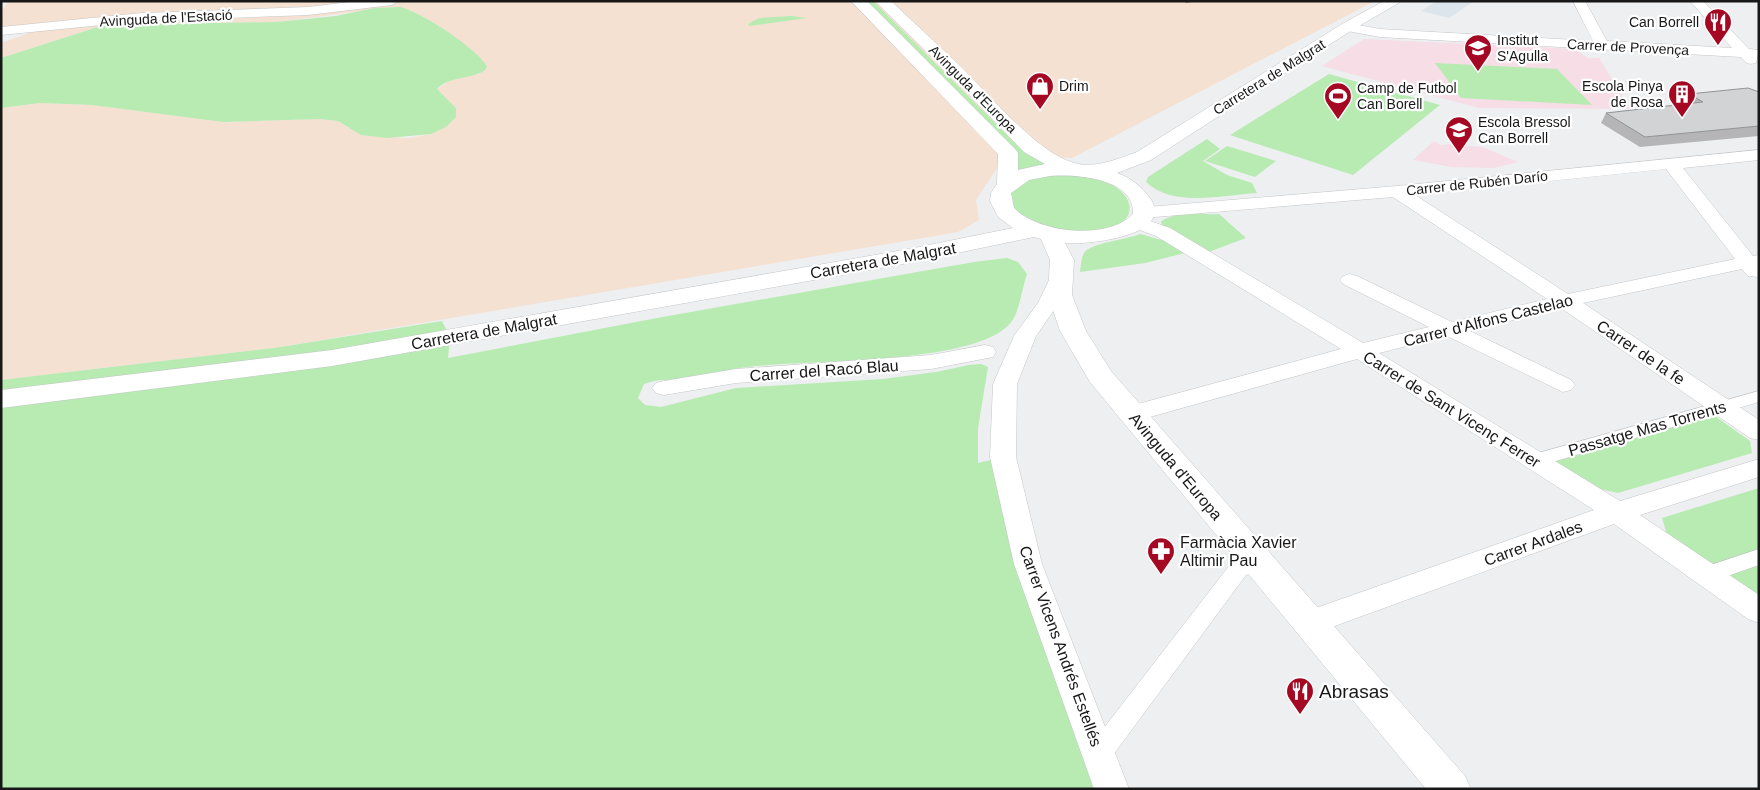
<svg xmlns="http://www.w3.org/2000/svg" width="1760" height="790" font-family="Helvetica,sans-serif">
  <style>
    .built { fill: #dce5eb }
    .industrial { fill: #f4e1d1 }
    .education { fill: #f6dde6 }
    .green { fill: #b7ebb2 }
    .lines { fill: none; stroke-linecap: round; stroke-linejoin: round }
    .pedestrian-casing { stroke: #c5c6c8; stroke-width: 1 }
    .minor-casing { stroke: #c5c6c8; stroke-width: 1 }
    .tertiary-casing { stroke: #c5c6c8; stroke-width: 1 }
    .pedestrian { fill: #fff; fill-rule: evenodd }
    .minor { fill: #fff; fill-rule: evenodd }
    .tertiary { fill: #fff; fill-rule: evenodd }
    .wall { fill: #b5b5b7 }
    .shaded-wall { fill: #939495 }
    .building { fill: #d2d3d5; stroke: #939495 }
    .labels { text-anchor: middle; stroke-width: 4.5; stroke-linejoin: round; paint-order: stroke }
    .far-street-label { font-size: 14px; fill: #181819; stroke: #fff }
    .far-poi-label { font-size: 14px; fill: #181819; stroke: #fff; text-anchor: start }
    .street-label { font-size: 16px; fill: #181819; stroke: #fff }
    .poi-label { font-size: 16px; fill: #181819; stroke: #fff; text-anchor: start }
    .near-poi-label { font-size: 19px; fill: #181819; stroke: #fff; text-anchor: start }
  </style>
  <rect width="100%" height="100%" fill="#edeff0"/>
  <polygon class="built" points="1437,1 1474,1 1449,18 1421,11"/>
  <polygon class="industrial" points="9,1 1375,1 1072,158 1000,155 997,168 976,200 979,220 958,232 274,348 1,380 1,108 40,103 92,105 223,122 320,119 338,121 361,135 368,136 409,138 431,134 453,121 450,102 437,89 454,78 480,74 485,64 472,51 433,22 410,10 393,7 276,22 104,25 1,58 1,43 41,29 1,27 1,11"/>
  <g class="education">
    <polygon points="1364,39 1575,49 1587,58 1599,58 1630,109 1479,108 1322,66"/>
    <polygon points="1434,141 1441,145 1450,144 1482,147 1518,162 1493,168 1452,167 1413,160"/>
  </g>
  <g class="green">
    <polygon points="864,1 873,1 1024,152 1046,164 1017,171"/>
    <path d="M400,7C418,10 480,50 487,67C482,79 449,75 437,89L456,108V117L446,127L431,134L387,138L361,135L338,121L320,119L223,122L92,105L40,103L1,108V58L104,25L276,22L336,16L374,8Z"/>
    <polygon points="791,16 807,18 749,26 748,24 759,18"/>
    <polygon points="1435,63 1557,69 1592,105 1461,98"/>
    <polygon points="1329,74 1440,105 1353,175 1230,135"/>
    <path d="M1207,139L1220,149L1203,161L1227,175L1252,183L1257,193C1223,195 1173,208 1146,182L1148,177Z"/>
    <polygon points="1227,146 1276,161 1255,177 1205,161"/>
    <path d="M1043,175C1065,175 1087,174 1108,183C1135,195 1139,221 1107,229C1097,232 1083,233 1072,233C1057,233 1032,221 1017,216L1008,194L1017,184Z"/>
    <path d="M1219,214L1246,238L1206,253L1163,227L1161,222C1173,211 1203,215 1219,214Z"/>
    <path d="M1140,234L1169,242L1185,253L1145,263L1080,272C1081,266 1081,258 1084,253C1090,243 1126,240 1140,234Z"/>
    <path d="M1007,258L1018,262L1027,274C1022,288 1020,309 1012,321C980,366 803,359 748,367C727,369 706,377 685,379C670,381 658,378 644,384L638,398L645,405L661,407L736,388L883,379L936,372L969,365L981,364L988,367L978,428V463L1003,457L1112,789H1V380L274,348L442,321L450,337L448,358L657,318L974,262Z"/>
    <polygon points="1712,414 1750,441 1752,453 1618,493 1595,488 1546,458"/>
    <polygon points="1759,488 1759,552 1716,567 1667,535 1662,518"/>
    <polygon points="1759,562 1759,596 1726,574"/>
  </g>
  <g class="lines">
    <g class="pedestrian-casing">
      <g id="pedestrian">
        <polygon points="1759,391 1759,402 1535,467 1528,466 1526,461 1528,456"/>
        <polygon points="1759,549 1759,565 1707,583 1699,581 1696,575 1699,569"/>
        <polygon points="1259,556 1266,558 1270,564 1266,570 1246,575 1108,762 1099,765 1090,762 1087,754 1090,746 1232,562"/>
      </g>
    </g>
    <g class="minor-casing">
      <g id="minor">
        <polygon points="358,1 398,1 392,5 308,15 142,21 1,35 1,27 142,13 308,7"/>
        <path d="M1573,1H1585L1607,41L1732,48L1690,1H1703L1749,49L1759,50L1756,63C1748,65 1746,63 1741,57L1380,37L1342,30L1340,27L1347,23L1380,29L1593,41Z"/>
        <path d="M1759,150V160L1683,168L1753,256L1759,255V277L1748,276L1742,269L1583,303L1759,420V440L1750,438L1561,308L1470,331L1571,380L1575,385L1571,390L1563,392L1447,336L1379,353L1620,501L1759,459V477L1640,515L1759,595V623L1748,619L1614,524L1310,635L1299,632L1295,623L1299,614L1594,510L1357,359L1132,422L1123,420L1120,414L1123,408L1341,349L1156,236L1129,226L1127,222L1129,218L1136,216L1170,228L1363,343L1429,327L1343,284L1340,280L1343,276L1350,274L1357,276L1452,322L1547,299L1393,197L1143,218L1136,216L1134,212L1136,208L1397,186ZM1666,169L1735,259L1568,294L1415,195Z"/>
        <polygon points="1059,272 1066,274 1069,278 1059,303 1036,336 1017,384 1016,457 1042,564 1129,789 1094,789 1014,564 990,457 993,384 1014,336 1038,303 1052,274"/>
        <polygon points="985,345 993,347 996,352 993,357 931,369 736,383 664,395 656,393 652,388 656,383 664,381 736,369 931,355"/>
      </g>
    </g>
    <g class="tertiary-casing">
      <path id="tertiary" d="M851,1H867L1015,149L1018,153V170L1045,164L1024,152L946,71L875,1H891C913,22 936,43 958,64C987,92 1037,153 1074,163C1095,169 1117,159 1137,152L1342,24L1384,1H1402L1352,30L1151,160L1117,173C1131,178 1141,186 1150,198C1176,236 1087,245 1065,243L1074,260L1072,295L1086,331L1111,371L1465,776L1471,789H1426L1090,382L1060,331L1048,295L1050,260L1041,239L1034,237L909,263L332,366L1,408V390L332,350L909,249L1013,228L998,217L990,201L991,193L997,184L998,154ZM1050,176C1075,174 1135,178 1133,214C1108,241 1038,233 1014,208L1011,193L1029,180Z"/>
    </g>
    <use href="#pedestrian" class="pedestrian"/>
    <use href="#minor" class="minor"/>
    <use href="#tertiary" class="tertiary"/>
  </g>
  <polygon class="wall" points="1759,92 1759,136 1640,147 1601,123 1606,113 1684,104 1689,94"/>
  <polygon class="shaded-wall" points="1186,1 1201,1 1185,3"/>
  <polygon class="building" points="1748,88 1759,92 1759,126 1645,137 1606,113 1703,102 1689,94"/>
  <defs>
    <g id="restaurant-pin" transform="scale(1.4375)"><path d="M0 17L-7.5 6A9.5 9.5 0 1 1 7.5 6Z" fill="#a40823" stroke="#fff"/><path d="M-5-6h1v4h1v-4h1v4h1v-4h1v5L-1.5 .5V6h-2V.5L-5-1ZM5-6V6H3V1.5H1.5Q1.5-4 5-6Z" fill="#fff"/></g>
    <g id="school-pin" transform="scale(1.4375)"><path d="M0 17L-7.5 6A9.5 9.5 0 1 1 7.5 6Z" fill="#a40823" stroke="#fff"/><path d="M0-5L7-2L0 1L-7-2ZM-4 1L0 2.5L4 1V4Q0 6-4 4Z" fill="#fff"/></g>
    <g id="shop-pin" transform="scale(1.4375)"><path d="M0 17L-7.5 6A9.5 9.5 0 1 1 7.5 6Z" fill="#a40823" stroke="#fff"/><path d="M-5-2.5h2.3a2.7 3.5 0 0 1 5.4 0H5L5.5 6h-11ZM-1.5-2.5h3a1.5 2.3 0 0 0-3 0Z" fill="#fff"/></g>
    <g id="building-pin" transform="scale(1.4375)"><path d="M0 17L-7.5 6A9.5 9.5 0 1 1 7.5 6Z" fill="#a40823" stroke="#fff"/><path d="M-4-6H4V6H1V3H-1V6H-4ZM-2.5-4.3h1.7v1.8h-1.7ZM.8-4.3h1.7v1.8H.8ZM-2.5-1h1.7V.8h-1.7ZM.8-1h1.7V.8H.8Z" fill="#fff"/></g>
    <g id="stadium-pin" transform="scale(1.4375)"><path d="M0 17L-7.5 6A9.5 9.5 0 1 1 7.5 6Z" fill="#a40823" stroke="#fff"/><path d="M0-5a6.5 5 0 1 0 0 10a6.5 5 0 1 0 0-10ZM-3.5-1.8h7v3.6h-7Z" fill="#fff"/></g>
    <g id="pharmacy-pin" transform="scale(1.4375)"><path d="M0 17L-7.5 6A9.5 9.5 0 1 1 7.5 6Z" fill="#a40823" stroke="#fff"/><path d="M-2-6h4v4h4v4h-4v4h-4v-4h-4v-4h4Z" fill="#fff"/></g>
  </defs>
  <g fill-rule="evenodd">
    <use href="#restaurant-pin" x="1718" y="22"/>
    <use href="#school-pin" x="1478" y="48"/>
    <use href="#shop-pin" x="1040" y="86"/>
    <use href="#building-pin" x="1682" y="94"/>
    <use href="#stadium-pin" x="1338" y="96"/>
    <use href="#school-pin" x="1459" y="130"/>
    <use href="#pharmacy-pin" x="1161" y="551"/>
    <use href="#restaurant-pin" x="1300" y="691"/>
  </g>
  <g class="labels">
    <g class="far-street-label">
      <text transform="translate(166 18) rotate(-3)" y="5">Avinguda de l'Estació</text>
      <text transform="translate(1628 47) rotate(3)" y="5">Carrer de Provença</text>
      <text transform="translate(1269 77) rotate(-32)" y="5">Carretera de Malgrat</text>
      <text transform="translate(973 89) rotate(45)" y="5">Avinguda d'Europa</text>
      <text transform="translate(1477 183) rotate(-6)" y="5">Carrer de Rubén Darío</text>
    </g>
    <g class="far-poi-label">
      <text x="1699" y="27" text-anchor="end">Can Borrell</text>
      <text x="1497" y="45">Institut<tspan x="1497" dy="16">S'Agulla</tspan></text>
      <text x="1059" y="91">Drim</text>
      <text x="1663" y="91" text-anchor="end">Escola Pinya<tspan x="1663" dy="16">de Rosa</tspan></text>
      <text x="1357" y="93">Camp de Futbol<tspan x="1357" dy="16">Can Borell</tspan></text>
      <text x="1478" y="127">Escola Bressol<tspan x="1478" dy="16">Can Borrell</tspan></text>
    </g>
    <g class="street-label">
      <text transform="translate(883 260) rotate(-10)" y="6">Carretera de Malgrat</text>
      <text transform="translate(1488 320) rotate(-14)" y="6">Carrer d'Alfons Castelao</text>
      <text transform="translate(484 331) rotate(-10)" y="6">Carretera de Malgrat</text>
      <text transform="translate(1641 352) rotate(34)" y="6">Carrer de la fe</text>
      <text transform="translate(824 370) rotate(-4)" y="6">Carrer del Racó Blau</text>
      <text transform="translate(1452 409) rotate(32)" y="6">Carrer de Sant Vicenç Ferrer</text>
      <text transform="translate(1647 428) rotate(-16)" y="6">Passatge Mas Torrents</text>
      <text transform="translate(1176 466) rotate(50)" y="6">Avinguda d'Europa</text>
      <text transform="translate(1533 543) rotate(-20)" y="6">Carrer Ardales</text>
      <text transform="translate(1061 646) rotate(70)" y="6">Carrer Vicens Andrés Estellés</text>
    </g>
    <g class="poi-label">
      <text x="1180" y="548">Farmàcia Xavier<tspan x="1180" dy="18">Altimir Pau</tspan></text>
    </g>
    <g class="near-poi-label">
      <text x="1319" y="698">Abrasas</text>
    </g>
  </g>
  <rect width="1760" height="790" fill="none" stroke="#181819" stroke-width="5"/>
</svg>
